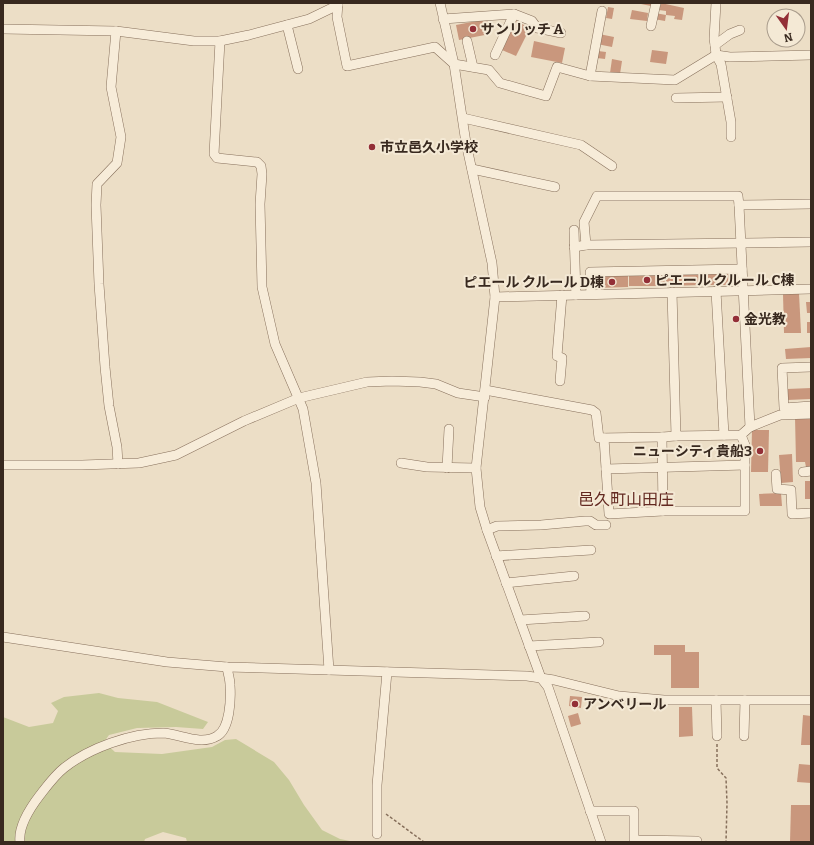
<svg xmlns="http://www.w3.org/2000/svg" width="814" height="845" font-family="Bitter,'Noto Sans JP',serif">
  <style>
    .green { fill: #c8ca9a }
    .building { fill: #c9977d }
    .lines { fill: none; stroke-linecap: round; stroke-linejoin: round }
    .minor-casing { stroke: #87705c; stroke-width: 10 }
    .path { stroke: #87705c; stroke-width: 1.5; stroke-dasharray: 3 2; stroke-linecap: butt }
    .minor { stroke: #f7ecd9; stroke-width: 9 }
    .poi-dot { fill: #932f37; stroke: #f4e9d5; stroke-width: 1.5 }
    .labels { text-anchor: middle; stroke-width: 4; stroke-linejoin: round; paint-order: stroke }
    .poi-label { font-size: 14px; font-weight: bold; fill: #38291f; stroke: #f4e9d5; text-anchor: start }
    .quarter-label { font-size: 16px; fill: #632921; stroke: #f4e9d5 }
  </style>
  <rect width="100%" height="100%" fill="#ecdec6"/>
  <polygon class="green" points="99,693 118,698 157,702 208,722 203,729 176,727 137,728 109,735 104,742 115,752 162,754 212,747 225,740 236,739 274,762 289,780 304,805 322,830 340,839 355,842 187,842 186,838 163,832 145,839 144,842 3,842 3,717 29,727 53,723 58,711 51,703 64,697"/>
  <g class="building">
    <polygon points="636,3 651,3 651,6"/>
    <polygon points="661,3 684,8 682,20 674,19 675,16 666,15 666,11 659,10"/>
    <polygon points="608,7 614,8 612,19 606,18"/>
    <polygon points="632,10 648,13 647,21 630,19"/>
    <polygon points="655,13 666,15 665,21 654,19"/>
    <polygon points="487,19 490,34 459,40 456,25"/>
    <polygon points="516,21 530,28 516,56 502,50"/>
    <polygon points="599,34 614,37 612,47 597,44"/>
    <polygon points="534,41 565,48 562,63 531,57"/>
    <polygon points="652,50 668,52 666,64 650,62"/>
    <polygon points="598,51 606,52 605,59 597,58"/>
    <polygon points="612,59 622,61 620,74 610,73"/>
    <polygon points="702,273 737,273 738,285 702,285"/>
    <polygon points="664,274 665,286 629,286 629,275"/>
    <polygon points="666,274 701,274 701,285 666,286"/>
    <polygon points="628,275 628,287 596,288 595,276"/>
    <polygon points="799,293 801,333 784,333 783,294"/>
    <polygon points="806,302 811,302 811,313 807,313"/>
    <rect x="807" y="322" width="4" height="11"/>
    <polygon points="811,347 811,358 786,359 785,349"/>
    <polygon points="811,388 811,399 787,400 787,389"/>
    <polygon points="811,416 811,467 806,467 805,462 796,462 795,417"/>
    <polygon points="752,430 769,430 768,472 751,472"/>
    <polygon points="792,454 793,482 781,483 779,455"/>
    <rect x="805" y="481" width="6" height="18"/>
    <polygon points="781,493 782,506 760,506 759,494"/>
    <polygon points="654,645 685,645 685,652 699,652 699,688 671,688 671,655 654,655"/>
    <polygon points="570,696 582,697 581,708 569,706"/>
    <polygon points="679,707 692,707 693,736 679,737"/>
    <polygon points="578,713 581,724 571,727 568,716"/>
    <polygon points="803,715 811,716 811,745 801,745"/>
    <polygon points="799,764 811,765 811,783 797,782"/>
    <polygon points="791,805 811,805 811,842 790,842"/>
  </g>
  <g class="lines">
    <g class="minor-casing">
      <g id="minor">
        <polyline points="338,3 337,17 347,66 435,47 454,64 489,70 500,83 546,96 557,67 590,76 675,80 716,55 730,57 811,55"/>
        <polyline points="440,3 454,64 466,143 492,263 495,297 476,468 480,507 487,530 541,678 548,687 601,842"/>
        <polyline points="443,19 514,14 532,21 537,28 561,33"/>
        <polyline points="287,25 298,69"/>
        <polyline points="651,26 656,3"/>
        <polyline points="3,29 116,31 194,41 220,41 249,35 309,19 338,5"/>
        <polyline points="116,31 111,87 121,137 117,163 97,184 96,205 99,284 105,367 109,406 117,447 118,464"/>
        <polyline points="220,41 214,154 217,158 257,162 261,166 262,174 260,204 262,287 275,344 303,409 316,483 329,670"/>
        <polyline points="467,41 473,67"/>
        <polyline points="715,45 714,39 716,3"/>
        <polyline points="495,55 514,14"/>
        <polyline points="590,76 602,11"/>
        <polyline points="676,98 727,97"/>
        <polyline points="463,118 581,145 612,166"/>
        <polyline points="731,137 731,122 721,64 716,55 715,45 730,34 740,30"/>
        <polyline points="472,169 555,187"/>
        <polyline points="574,230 576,295"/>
        <polyline points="586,245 584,222 597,196 738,196 739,205"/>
        <polyline points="574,247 586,245 811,242"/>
        <polyline points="716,291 724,435"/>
        <polyline points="672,292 676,436 741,435 750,427 780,415 811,414"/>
        <polyline points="591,294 590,272 742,269"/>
        <polyline points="495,297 811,289"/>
        <polyline points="811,367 782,368 784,408 811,406"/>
        <polyline points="560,381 562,358 557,356 562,295"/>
        <polyline points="485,390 592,410 596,413 599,438 662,437"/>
        <polyline points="750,427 739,205 811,204"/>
        <polyline points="676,436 662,437 663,511 745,511 745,445 741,435"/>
        <polyline points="604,438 609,514 663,511"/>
        <polyline points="401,463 427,467 476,468"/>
        <polyline points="3,465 82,465 139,463 176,455 244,421 299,398 367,382 392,381 420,382 436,384 458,393 485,397"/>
        <polyline points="447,468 449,429"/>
        <polyline points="606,469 745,465"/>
        <polyline points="803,472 811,471"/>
        <polyline points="776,474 777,489 791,490 792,514 811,513"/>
        <polyline points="487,530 497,526 541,525 585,521 590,521 596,525 606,525"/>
        <polyline points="496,556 591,550"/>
        <polyline points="506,583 574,576"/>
        <polyline points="520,620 585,616"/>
        <polyline points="3,637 167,662 227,667 527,676 554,680 619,696 664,700 811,700"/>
        <polyline points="529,646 599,642"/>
        <polyline points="716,700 717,736"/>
        <polyline points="744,736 745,700"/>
        <polyline points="590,811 634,811 634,840 697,841"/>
        <polyline points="377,834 377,785 387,672"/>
        <path d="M20,842C18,826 30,808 40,795C47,786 55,775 64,768C89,748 131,733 163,733C180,734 201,746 217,736C230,729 231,699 230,685C230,679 228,674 227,667"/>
      </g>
    </g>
    <g class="path">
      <polyline points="717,744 717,768 726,778 727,803 726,842"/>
      <polyline points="386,814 424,842"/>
    </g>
    <use href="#minor" class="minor"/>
  </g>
  <g class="poi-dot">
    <circle cx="473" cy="29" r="4"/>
    <circle cx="372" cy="147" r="4"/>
    <circle cx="647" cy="280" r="4"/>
    <circle cx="612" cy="282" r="4"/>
    <circle cx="736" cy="319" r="4"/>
    <circle cx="760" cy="451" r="4"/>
    <circle cx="575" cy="704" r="4"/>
  </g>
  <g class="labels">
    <g class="poi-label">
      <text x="481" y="34">サンリッチ A</text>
      <text x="380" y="152">市立邑久小学校</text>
      <text x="655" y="285">ピエール クルール C棟</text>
      <text x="604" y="287" text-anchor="end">ピエール クルール D棟</text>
      <text x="744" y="324">金光教</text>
      <text x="752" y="456" text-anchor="end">ニューシティ貴船3</text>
      <text x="583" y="709">アンベリール</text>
    </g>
    <g class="quarter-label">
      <text x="626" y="505">邑久町山田庄</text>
    </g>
  </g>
  <rect width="814" height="845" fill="none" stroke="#38291f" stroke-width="8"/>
  <g transform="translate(786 28) rotate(166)"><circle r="19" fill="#f4e9d5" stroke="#a99c8c"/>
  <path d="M0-3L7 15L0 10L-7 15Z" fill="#932f37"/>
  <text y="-6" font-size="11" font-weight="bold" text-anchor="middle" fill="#38291f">N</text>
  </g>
</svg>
